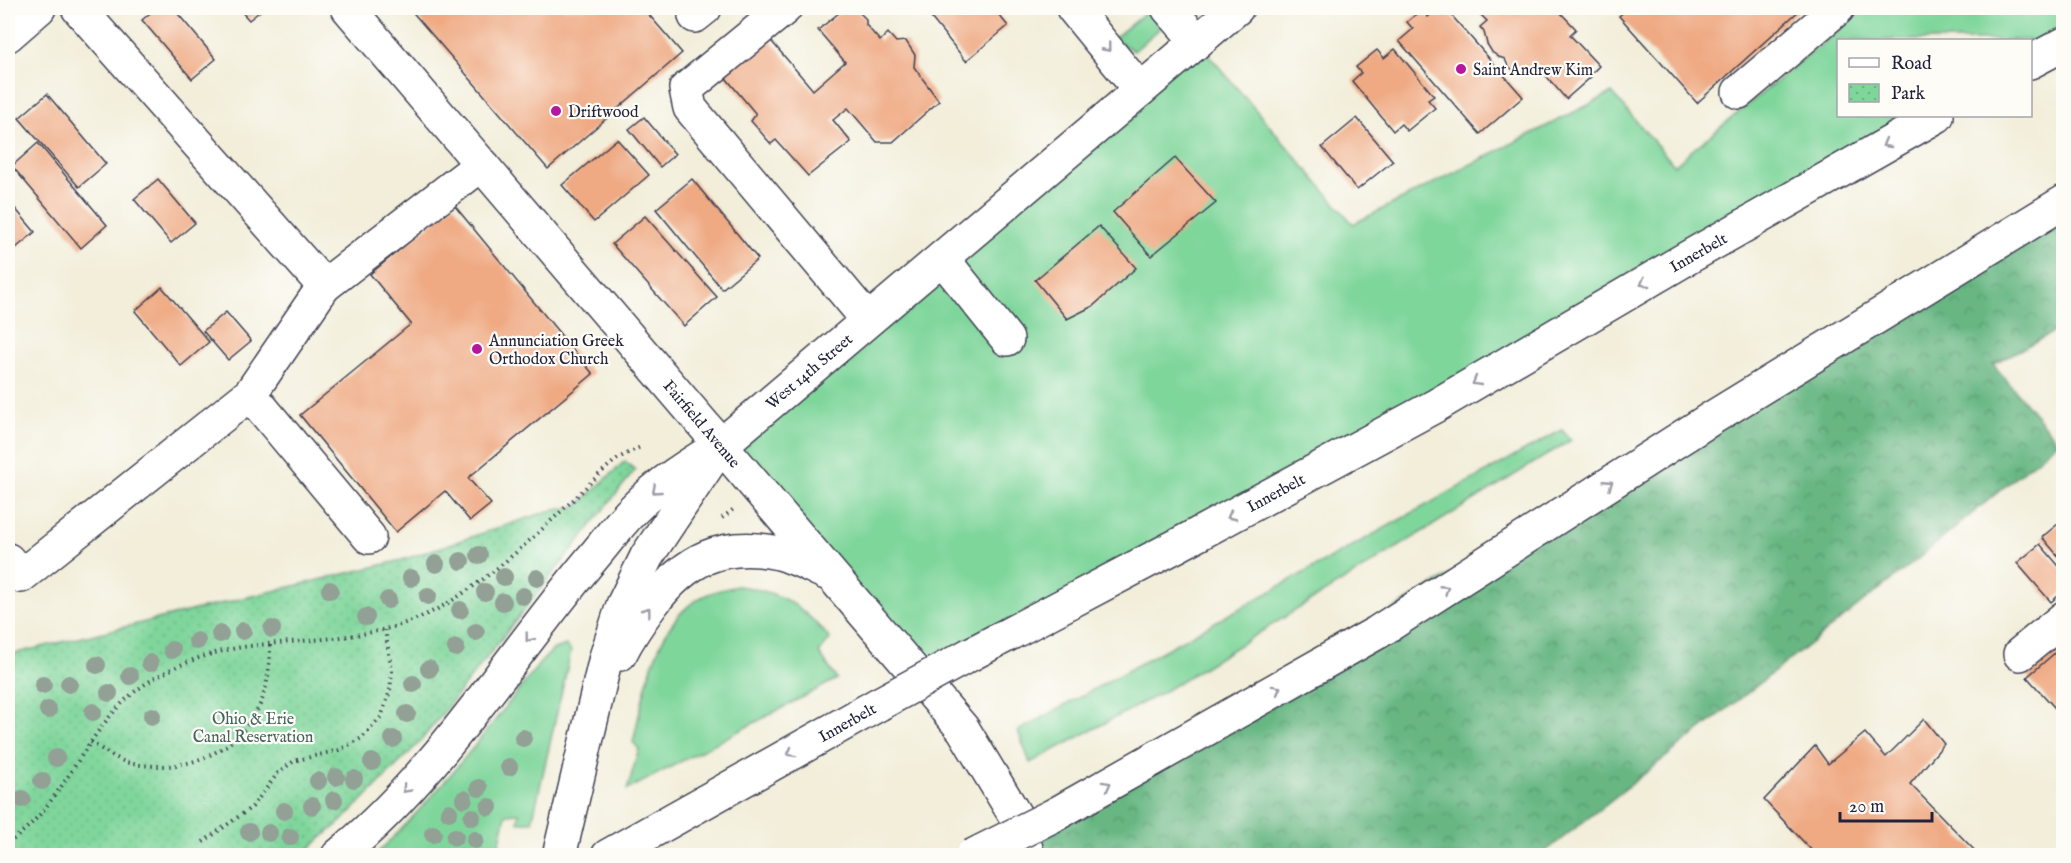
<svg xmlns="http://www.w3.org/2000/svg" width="2071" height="863" font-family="'IM FELL English',serif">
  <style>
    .grass { fill: #7fd69b; stroke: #507c6b; stroke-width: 1.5 }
    .forest { fill: url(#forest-crowns); stroke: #446c5f; stroke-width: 1.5 }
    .park { fill: url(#park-dots); stroke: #507c6b; stroke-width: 1.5 }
    .building { fill: #efaa84 }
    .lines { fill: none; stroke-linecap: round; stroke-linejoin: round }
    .minor-casing { stroke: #414153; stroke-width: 36 }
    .highway-casing { stroke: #414153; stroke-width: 36 }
    .path { stroke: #414153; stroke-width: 4; stroke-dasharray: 1.5 4.5; stroke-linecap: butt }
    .minor { stroke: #fff; stroke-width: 33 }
    .highway { stroke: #fff; stroke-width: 33 }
    .highway-bridge-casing { stroke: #414153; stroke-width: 36; stroke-linecap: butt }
    .highway-bridge { stroke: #fff; stroke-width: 33 }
    .tree { fill: #92a095 }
    .oneway { stroke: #9c9ca7 }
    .poi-dot { fill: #b5179e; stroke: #fdfcf7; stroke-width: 2 }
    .labels { text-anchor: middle; stroke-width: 4.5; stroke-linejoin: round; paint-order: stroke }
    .poi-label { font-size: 16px; fill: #22223b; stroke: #fdfcf7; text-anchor: start }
    .street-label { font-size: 16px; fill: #22223b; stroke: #fdfcf7 }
    .park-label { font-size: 16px; fill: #43615d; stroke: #fdfcf7 }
  </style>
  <defs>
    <pattern id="forest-crowns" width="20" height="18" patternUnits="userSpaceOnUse" patternTransform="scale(1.5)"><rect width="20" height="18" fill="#67b783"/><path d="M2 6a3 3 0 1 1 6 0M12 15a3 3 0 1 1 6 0" fill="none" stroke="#54946c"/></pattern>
    <pattern id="park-dots" width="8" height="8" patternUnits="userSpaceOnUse" patternTransform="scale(1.5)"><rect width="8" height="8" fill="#7fd69b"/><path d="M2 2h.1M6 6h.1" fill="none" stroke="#6db786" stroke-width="1.8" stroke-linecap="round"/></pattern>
  </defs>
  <rect width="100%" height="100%" fill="#fdfcf7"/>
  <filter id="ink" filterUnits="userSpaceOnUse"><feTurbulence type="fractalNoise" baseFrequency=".0167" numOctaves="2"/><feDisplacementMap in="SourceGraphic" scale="12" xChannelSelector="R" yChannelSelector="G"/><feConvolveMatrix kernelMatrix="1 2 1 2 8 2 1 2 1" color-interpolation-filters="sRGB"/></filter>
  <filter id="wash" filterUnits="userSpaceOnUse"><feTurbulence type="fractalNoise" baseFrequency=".008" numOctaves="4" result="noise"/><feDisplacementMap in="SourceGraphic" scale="24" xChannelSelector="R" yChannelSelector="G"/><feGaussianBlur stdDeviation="1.35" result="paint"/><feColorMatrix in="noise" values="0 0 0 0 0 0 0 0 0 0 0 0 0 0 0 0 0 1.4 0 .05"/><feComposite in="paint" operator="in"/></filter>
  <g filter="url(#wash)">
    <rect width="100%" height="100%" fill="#f2eeda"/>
    <g class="grass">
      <polygon points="1151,8 1159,29 1134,51 1113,39"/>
      <polygon points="1866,8 2063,8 2063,47 2031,65 2030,40 1838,40 1838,116 1937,116 922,681 721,445 1197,41 1353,224 1612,93 1674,165"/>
      <polygon points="1562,430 1571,440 1165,691 1030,763 1018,731"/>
      <path d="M737,586C780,591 802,605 830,639L819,653L837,679L627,790L639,749L633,742C645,693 654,618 706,595C715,590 727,589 737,586Z"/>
      <path d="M566,645L571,651L532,822H518L519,813L506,814L497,855H375C436,797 488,730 540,663L554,649Z"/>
    </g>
    <polygon class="forest" points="2063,202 2063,327 1993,364 2058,442 1913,563 1541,855 1028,856 1056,814"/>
    <polygon class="park" points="625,461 635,470 419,743 345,818 302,855 8,855 8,655 402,560 549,511 577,506"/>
    <g id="blocks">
      <g class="building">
        <polygon points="156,8 173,8 216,59 192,79 142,20"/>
        <polygon points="238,8 264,8 249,20"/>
        <polygon points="409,8 643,8 682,53 548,169"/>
        <polygon points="845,8 852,8 861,14 866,19 866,25 880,41 888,33 896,42 906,41 915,55 914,67 939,101 893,142 877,142 848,108 833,120 851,142 808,176 776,140 771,144 751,121 756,114 721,72 767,36 813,90 845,62 818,30"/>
        <polygon points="923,8 993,8 1008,26 966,61"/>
        <polygon points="1438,8 1445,8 1523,97 1480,134 1399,41 1413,29 1407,22 1422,9 1428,17"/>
        <polygon points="1485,8 1556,8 1576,29 1570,35 1599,66 1591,74 1592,76 1566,99 1536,64 1527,72 1516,72 1508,66 1505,59 1499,57 1492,52 1487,44 1484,32 1480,27 1487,21 1479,13"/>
        <polygon points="1628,8 1802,8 1697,103 1619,16"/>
        <polygon points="1395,49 1434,96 1428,100 1435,108 1407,131 1401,124 1393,131 1352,81 1361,73 1356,67 1377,50 1384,58"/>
        <polygon points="47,94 106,164 79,187 19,118"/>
        <polygon points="644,117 675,154 660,167 629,129"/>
        <polygon points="1357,118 1393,161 1357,190 1322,147"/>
        <polygon points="617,139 649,175 594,222 562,185"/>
        <polygon points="38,143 107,225 81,248 12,166"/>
        <polygon points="1175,158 1216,203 1151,256 1113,212"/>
        <polygon points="158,179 195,223 171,243 134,199"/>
        <polygon points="692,179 758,259 722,289 656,209"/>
        <polygon points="8,200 35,232 10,253 8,250"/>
        <polygon points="454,205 593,374 468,478 491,504 470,521 445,491 396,532 300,415 411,324 370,274"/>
        <polygon points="645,216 717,297 684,326 612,244"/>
        <polygon points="1099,226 1136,268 1093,306 1067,319 1035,280"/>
        <polygon points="162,287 209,342 181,366 135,311"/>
        <polygon points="226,312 251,341 228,360 203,331"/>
        <polygon points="2064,519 2064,563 2042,537"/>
        <polygon points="2040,544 2064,572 2064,591 2051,602 2017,563"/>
        <polygon points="2057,651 2064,658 2064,718 2027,677"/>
        <polygon points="1924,719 1944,744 1910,784 1980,856 1817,856 1764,800 1815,746 1828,764 1865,733 1886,757"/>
      </g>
    </g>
  </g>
  <g filter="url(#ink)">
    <use href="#blocks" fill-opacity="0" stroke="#414153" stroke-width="1.5"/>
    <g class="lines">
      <g class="minor-casing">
        <g id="minor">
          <path id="s1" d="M348,8L963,729L1018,820L1028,856"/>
          <polyline points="785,8 686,89 690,108 868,320"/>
          <polyline points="1073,8 1140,90"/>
          <polyline points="1168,8 1197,41"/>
          <polyline points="695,16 705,8"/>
          <polyline points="8,35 39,8"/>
          <polyline points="1739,92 1838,8"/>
          <polyline points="942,258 1007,339"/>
          <polyline points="324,286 482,164"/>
          <polyline points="250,394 369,537"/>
          <polyline points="8,560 21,576 250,394 324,286 78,8"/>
          <path d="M620,654C629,636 640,620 652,604C686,559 722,541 779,553C795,557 811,566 826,573"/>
          <polyline points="2020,654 2064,618"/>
          <path id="s2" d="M559,856L606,657L623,605L647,556L721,445L1237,8"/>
        </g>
      </g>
      <g class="highway-casing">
        <g id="highway">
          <polyline points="2030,62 2064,44"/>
          <path id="s3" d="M971,654L1178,545L1437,405L1689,257L1937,116"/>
          <polyline points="1056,814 1378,632 1712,418 2064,202"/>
          <path d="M338,856C438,774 507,660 589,562C604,545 617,526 633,510C659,483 690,464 721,445"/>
          <path id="s4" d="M608,856L879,704"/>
        </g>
      </g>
      <g class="path">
        <polyline points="722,518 735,508"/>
        <path d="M91,742C101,749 112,756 123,761C133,765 148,766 159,766C203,767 245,742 262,700C268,683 270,663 270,645"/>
        <polyline points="203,842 252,807 278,773 294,761 339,750 362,738 381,717 390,691 392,671 385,630"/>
        <path d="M8,843C69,802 86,720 150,681C177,664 211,652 243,647C304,638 368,642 425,615C476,592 531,540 572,501C585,489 597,475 611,464C620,456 632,451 643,446"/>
      </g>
      <use href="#minor" class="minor"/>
      <use href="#highway" class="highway"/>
      <g class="highway-bridge-casing">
        <g id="highway-bridge">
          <polyline points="879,704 971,654"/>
          <polyline points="972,856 1056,814"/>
        </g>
      </g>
      <use href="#highway-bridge" class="highway-bridge"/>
    </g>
    <g class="tree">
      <circle cx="479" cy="555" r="9"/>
      <circle cx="461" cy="561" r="9"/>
      <circle cx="436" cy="564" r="9"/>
      <circle cx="504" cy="577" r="9"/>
      <circle cx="411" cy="578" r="9"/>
      <circle cx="537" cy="578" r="9"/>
      <circle cx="330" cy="590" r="9"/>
      <circle cx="485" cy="592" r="9"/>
      <circle cx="428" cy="596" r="9"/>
      <circle cx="523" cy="596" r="9"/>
      <circle cx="388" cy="600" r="9"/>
      <circle cx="503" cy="602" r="9"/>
      <circle cx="460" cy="610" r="9"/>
      <circle cx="366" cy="617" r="9"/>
      <circle cx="272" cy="629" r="9"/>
      <circle cx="243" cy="631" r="9"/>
      <circle cx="476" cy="632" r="9"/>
      <circle cx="220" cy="634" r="9"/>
      <circle cx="197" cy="641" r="9"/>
      <circle cx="456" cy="648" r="9"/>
      <circle cx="172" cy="650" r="9"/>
      <circle cx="150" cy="663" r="9"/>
      <circle cx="97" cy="665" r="9"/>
      <circle cx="429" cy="669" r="9"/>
      <circle cx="130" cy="676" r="9"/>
      <circle cx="69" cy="684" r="9"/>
      <circle cx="413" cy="684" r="9"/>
      <circle cx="43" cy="685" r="9"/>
      <circle cx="109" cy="693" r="9"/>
      <circle cx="48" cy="710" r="9"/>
      <circle cx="93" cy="712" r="9"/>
      <circle cx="407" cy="714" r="9"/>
      <circle cx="152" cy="716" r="9"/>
      <circle cx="523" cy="738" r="9"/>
      <circle cx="393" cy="739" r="9"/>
      <circle cx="56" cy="758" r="9"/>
      <circle cx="372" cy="762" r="9"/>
      <circle cx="509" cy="767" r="9"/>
      <circle cx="336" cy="777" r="9"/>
      <circle cx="354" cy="779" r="9"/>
      <circle cx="42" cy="781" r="9"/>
      <circle cx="318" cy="781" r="9"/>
      <circle cx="479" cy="788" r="9"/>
      <circle cx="22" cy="799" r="9"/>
      <circle cx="464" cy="799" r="9"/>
      <circle cx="334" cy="800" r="9"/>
      <circle cx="312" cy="806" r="9"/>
      <circle cx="489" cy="807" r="9"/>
      <circle cx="284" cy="811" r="9"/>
      <circle cx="449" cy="812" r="9"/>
      <circle cx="472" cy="817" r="9"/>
      <circle cx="249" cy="832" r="9"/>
      <circle cx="269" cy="833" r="9"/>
      <circle cx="433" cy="834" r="9"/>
      <circle cx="290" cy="837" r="9"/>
      <circle cx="455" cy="837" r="9"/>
      <circle cx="475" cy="840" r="9"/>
    </g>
    <defs><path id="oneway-chevron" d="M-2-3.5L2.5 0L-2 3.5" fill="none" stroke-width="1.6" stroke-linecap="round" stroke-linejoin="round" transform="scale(1.5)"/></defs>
    <g class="oneway">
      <use href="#oneway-chevron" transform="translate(1107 48) rotate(51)"/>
      <use href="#oneway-chevron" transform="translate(1886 144) rotate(150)"/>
      <use href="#oneway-chevron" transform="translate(1644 283) rotate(150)"/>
      <use href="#oneway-chevron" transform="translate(1476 382) rotate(150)"/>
      <use href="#oneway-chevron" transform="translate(1609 484) rotate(-33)"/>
      <use href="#oneway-chevron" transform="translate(656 490) rotate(139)"/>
      <use href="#oneway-chevron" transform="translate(1231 516) rotate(152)"/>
      <use href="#oneway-chevron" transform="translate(1445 589) rotate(-33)"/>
      <use href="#oneway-chevron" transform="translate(647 611) rotate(-53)"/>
      <use href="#oneway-chevron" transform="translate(529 638) rotate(128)"/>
      <use href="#oneway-chevron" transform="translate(1277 689) rotate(-29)"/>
      <use href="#oneway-chevron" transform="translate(791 753) rotate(151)"/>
      <use href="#oneway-chevron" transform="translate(1107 785) rotate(-29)"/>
      <use href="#oneway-chevron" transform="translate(406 789) rotate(133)"/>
    </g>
  </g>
  <g class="poi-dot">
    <circle cx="1461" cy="69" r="6"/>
    <circle cx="556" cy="111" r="6"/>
    <circle cx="477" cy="349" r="6"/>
  </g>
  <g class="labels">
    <g class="poi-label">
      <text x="1473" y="75">Saint Andrew Kim</text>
      <text x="568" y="117">Driftwood</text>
      <text x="489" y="346">Annunciation Greek<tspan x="489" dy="18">Orthodox Church</tspan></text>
    </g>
    <g class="street-label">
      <text dy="6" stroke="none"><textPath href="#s3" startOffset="831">Innerbelt</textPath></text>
      <text dy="6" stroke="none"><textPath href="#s2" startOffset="562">West 14th Street</textPath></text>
      <text dy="6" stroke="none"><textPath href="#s1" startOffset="546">Fairfield Avenue</textPath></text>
      <text dy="6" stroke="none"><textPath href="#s3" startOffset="345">Innerbelt</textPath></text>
      <text dy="6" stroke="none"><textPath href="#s4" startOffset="274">Innerbelt</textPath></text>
    </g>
    <g class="park-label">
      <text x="253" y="724">Ohio &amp; Erie<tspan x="253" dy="18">Canal Reservation</tspan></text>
    </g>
  </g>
  <rect width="2071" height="863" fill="none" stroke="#fdfcf7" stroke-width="30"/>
  <rect x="1837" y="39" width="195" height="78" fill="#fdfcf7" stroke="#a5a5ac" stroke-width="1.5"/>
  <rect x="1849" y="58" width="30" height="9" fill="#ffffff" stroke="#a5a5ac" stroke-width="1.5"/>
  <text x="1891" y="69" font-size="18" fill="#22223b">Road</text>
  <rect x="1849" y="84" width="30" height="18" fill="url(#park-dots)" stroke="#a5a5ac" stroke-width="1.5"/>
  <text x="1891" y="99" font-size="18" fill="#22223b">Park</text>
  <path d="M1840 812v9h92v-9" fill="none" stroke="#22223b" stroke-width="3"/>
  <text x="1849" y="812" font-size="18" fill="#22223b" stroke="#fdfcf7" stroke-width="4.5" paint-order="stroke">20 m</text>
</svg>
